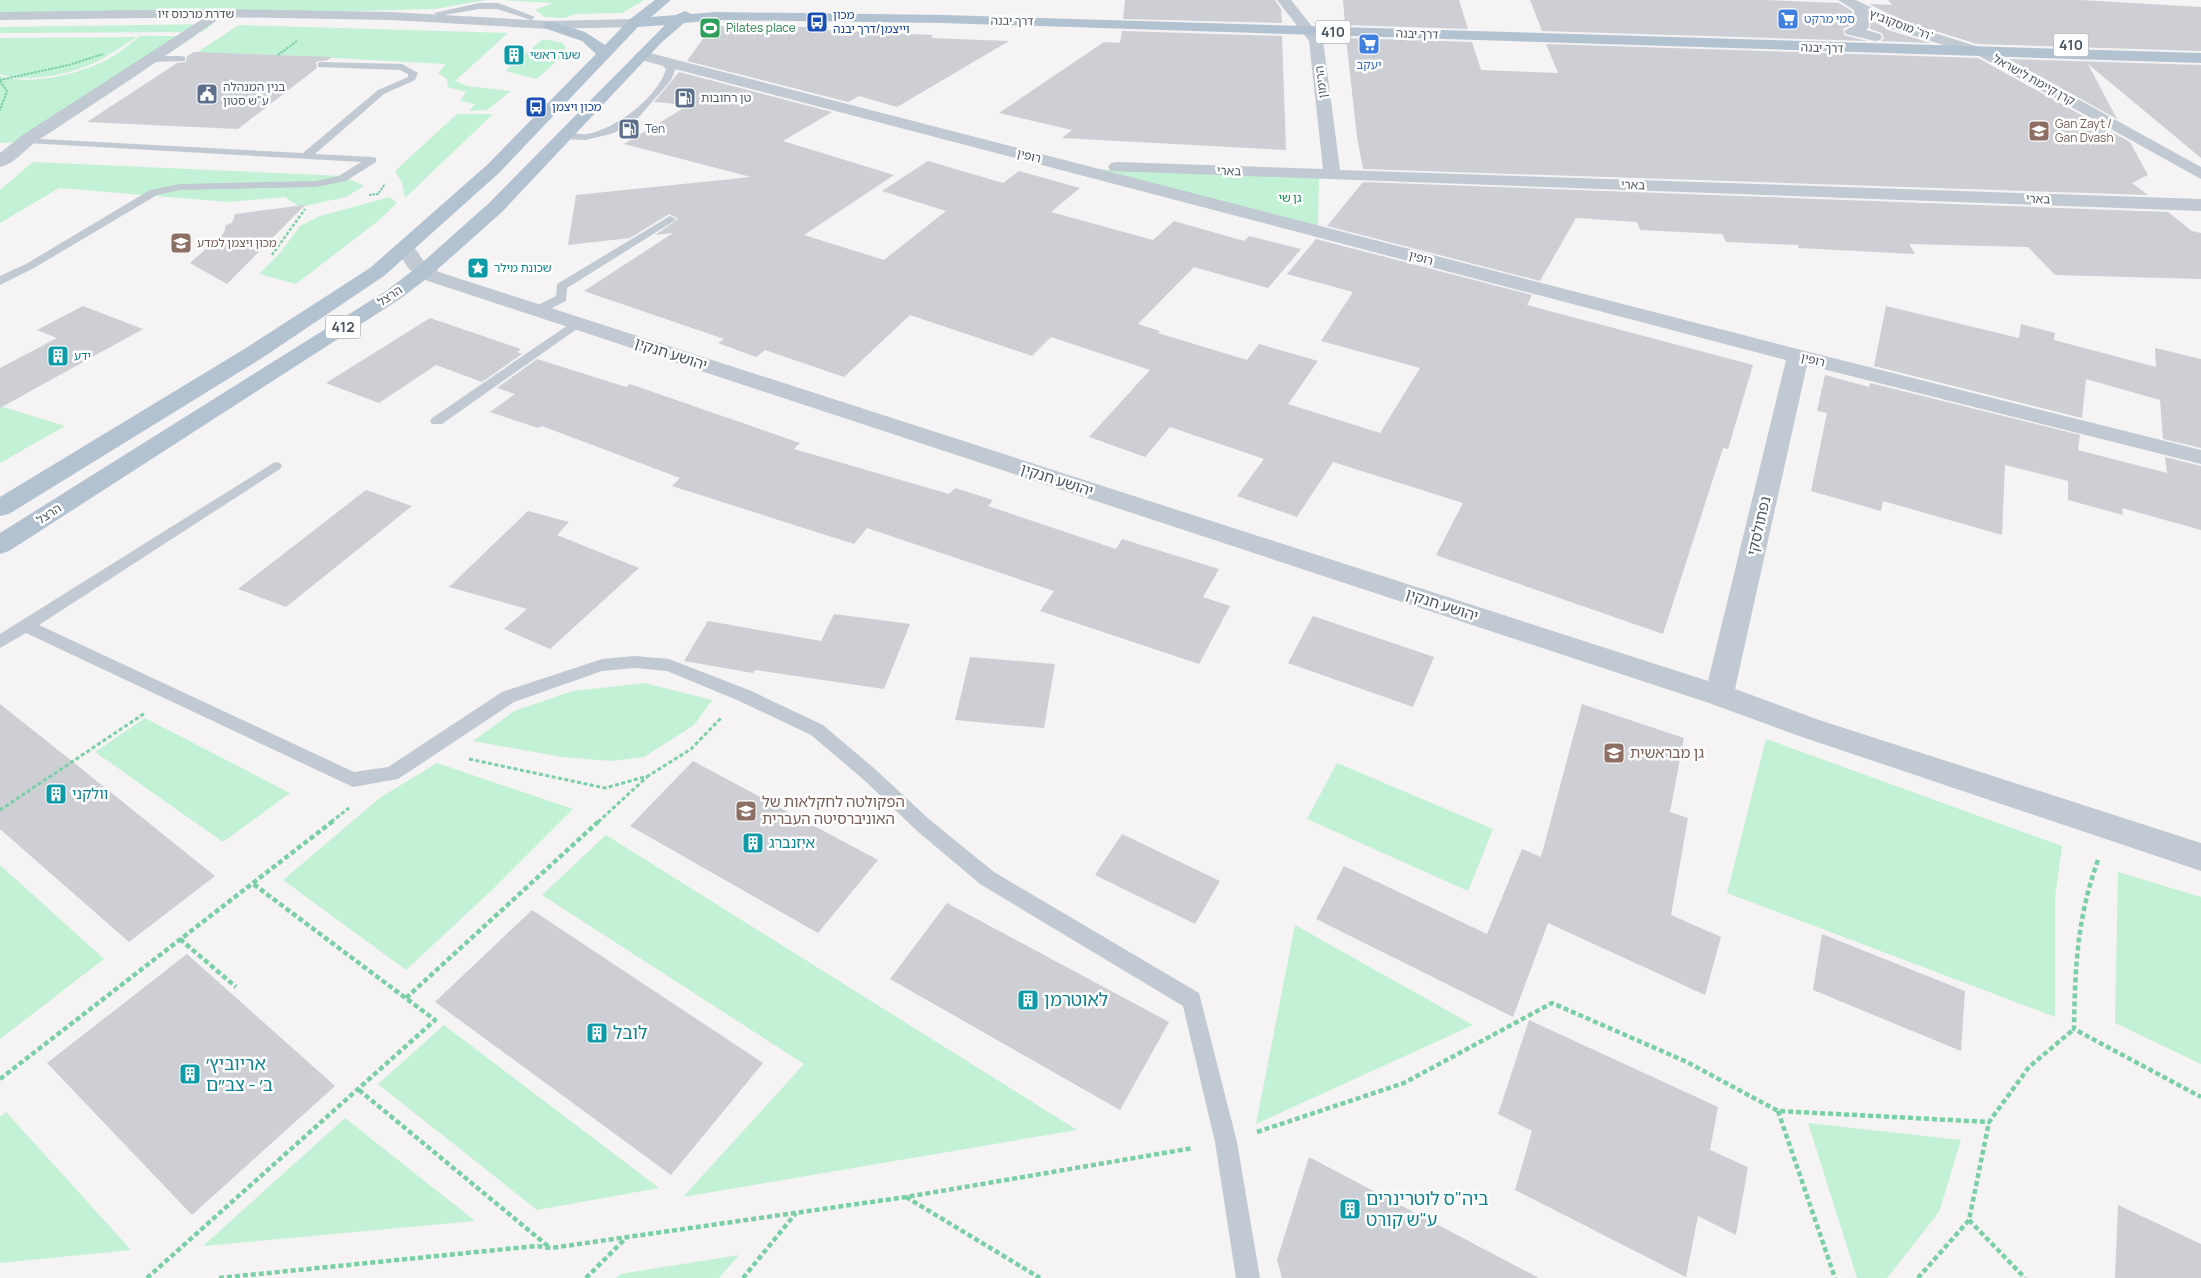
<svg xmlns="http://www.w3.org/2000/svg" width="2201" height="1278" font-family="Manrope,'Noto Sans Hebrew',sans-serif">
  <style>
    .green { fill: #c3f1d5 }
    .building { fill: #cdcfd5 }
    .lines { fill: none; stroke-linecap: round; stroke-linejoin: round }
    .path-far3 { stroke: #7ad0a6; stroke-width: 2; stroke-dasharray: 2.5 1; stroke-linecap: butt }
    .path-far2 { stroke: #7ad0a6; stroke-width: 2.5; stroke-dasharray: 3 2; stroke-linecap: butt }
    .path-far1 { stroke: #7ad0a6; stroke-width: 3; stroke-dasharray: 4 2.5; stroke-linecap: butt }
    .path { stroke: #7ad0a6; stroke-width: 4.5; stroke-dasharray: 5 3; stroke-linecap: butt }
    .service { fill: #c1cad2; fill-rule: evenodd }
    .minor { fill: #c1cad2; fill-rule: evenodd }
    .tertiary { fill: #c1cad2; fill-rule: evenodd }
    .primary { fill: #b3c2d1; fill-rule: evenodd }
    .labels { text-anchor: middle; stroke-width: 5; stroke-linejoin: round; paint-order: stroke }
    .far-street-label { font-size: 12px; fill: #4a5661; stroke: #fff }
    .far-transit-label { font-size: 12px; fill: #164399; stroke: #fff; text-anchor: start }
    .far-shop-label { font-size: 12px; fill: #366cbe; stroke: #fff; text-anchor: start }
    .far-leisure-label { font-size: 12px; fill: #27864d; stroke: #fff; text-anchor: start }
    .far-culture-label { font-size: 12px; fill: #0d838f; stroke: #fff; text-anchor: start }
    .far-service-label { font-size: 12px; fill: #4e5e75; stroke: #fff; text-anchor: start }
    .far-education-label { font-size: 12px; fill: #785e54; stroke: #fff; text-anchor: start }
    .far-park-label { font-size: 12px; fill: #17864f; stroke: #fff }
    .shield { fill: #fff; stroke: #808990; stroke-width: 1 }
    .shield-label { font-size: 14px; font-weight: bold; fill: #4a5661 }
    .street-label { font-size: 15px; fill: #4a5661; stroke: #fff }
    .education-label { font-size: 15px; fill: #785e54; stroke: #fff; text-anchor: start }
    .culture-label { font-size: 15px; fill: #0d838f; stroke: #fff; text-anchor: start }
    .near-culture-label { font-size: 18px; fill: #0d838f; stroke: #fff; text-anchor: start }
  </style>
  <rect width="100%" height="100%" fill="#f5f3f3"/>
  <g class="green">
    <polygon points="0,0 486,0 435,9 316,12 157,10 0,14"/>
    <polygon points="500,0 644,0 622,13 576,14 564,18 545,17 535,10 553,3"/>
    <polygon points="213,24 202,32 0,33 0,27"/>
    <polygon points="239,25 508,33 455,81 467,86 511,91 487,110 469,111 475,104 460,101 466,92 448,87 447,79 438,73 446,64 278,55 196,53"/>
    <path d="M140,36H195L44,136L27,142L0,143V76C30,85 70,76 98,64C113,58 128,46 140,36Z"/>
    <path d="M137,37C123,45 109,56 94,63C71,74 24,84 0,74V38Z"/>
    <polygon points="543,39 563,43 566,48 560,58 537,79 505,71"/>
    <polygon points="457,114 493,114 405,198 402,183 395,171"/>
    <polygon points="33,162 343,176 364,186 346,197 300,207 285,197 229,202 59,188 0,223 0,190"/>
    <polygon points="1093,169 1319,177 1318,228"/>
    <polygon points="390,197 397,203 378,221 296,284 259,274 280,253 300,226 320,216"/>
    <polygon points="0,406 65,426 0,463"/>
    <polygon points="644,683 712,700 694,725 644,757 611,761 562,757 473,741 514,711 573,691"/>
    <polygon points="145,718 290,793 223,842 95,752"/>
    <polygon points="1766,739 2062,846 2055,898 2055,1017 1727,893"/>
    <polygon points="437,763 573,809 491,891 406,970 283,880 381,797"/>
    <polygon points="1337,763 1493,829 1468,891 1307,819"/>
    <polygon points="606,835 1077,1130 683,1197 804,1064 542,895"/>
    <polygon points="0,865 104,959 0,1039"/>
    <polygon points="2118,872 2201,897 2201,1064 2115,1023"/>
    <polygon points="1295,925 1473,1025 1256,1124"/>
    <polygon points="444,1025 659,1188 537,1210 378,1084"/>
    <polygon points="6,1112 131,1250 0,1263 0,1117"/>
    <polygon points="345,1118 475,1221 203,1246"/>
    <polygon points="1808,1123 1961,1140 1939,1212 1887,1278 1857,1278"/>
    <polygon points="739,1255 719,1278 616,1278 620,1274"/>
  </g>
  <g class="building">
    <polygon points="1125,0 1275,0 1281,9 1282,23 1123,19"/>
    <polygon points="1343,0 1459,0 1468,29 1345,25"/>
    <polygon points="1530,0 1767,0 1839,3 1852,11 1853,24 1843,29 1844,35 1867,41 1542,31"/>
    <polygon points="1888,0 2081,0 2201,7 2201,51 1977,44 1903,21 1869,4 1892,5"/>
    <polygon points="1871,20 1891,31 1931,43 1881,41 1884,38 1882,33 1870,29"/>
    <polygon points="712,26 823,27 821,30 933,35 931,38 1009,41 897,107 859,96 848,102 687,61"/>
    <polygon points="1122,31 1282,36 1286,150 1062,138 1072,130 999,113 1104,42 1120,43"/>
    <polygon points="1346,38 1472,42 1481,70 1558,73 1546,44 1978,58 2130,142 2148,175 2132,183 2148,195 1363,169 1357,137"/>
    <polygon points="194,52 278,55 332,57 328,60 316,62 317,68 238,129 87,122 177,63 186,62 187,56"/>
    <polygon points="2009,59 2201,65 2201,158 2088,64 2117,119"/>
    <polygon points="679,72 832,112 783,141 894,175 804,235 884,260 946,211 882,191 928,161 1003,183 1019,171 1080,188 1051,212 1153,240 1174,221 1244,241 1249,236 1301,249 1268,288 1194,267 1138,324 1160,331 1158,333 1247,360 1259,344 1318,361 1288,404 1380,433 1420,368 1321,341 1353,292 1287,274 1316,239 1532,295 1527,305 1753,365 1728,449 1723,448 1663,634 1436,555 1463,503 1333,462 1297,517 1237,496 1264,459 1170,427 1145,457 1089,437 1150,370 1051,337 1032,356 910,315 844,377 765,350 756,357 718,343 724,339 584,291 673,233 655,235 678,219 669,214 630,238 568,245 576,195 751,177 624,144 689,105 654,102"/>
    <polygon points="1363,182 2168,212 2192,231 2201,233 2201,279 2055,275 2028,247 1909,244 1915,254 1798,248 1799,245 1726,242 1722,234 1640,230 1637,222 1576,218 1540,281 1327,226"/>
    <polygon points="305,205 227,284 190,263 224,233 226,225 232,223 235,214"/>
    <polygon points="83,306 143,329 0,408 0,368 57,338 37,330"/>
    <polygon points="1886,306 2019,338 2021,324 2055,333 2054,340 2156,367 2155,348 2201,359 2201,448 2163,439 2160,400 2086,379 2082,418 1874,366"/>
    <polygon points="430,318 521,349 517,352 522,354 482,382 436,365 379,403 326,383"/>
    <polygon points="537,359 626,387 630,384 800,443 794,449 949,494 955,488 993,500 988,506 1116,549 1122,539 1219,569 1203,597 1230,606 1199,664 1040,611 1054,591 867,528 854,544 672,486 680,478 542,426 538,428 490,412 515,394 497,388"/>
    <polygon points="1825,375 1869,387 1870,383 2080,435 2078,450 2167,473 2165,457 2201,466 2201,530 2122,508 2123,515 2068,500 2068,481 2005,465 2002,535 1883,501 1881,511 1811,491 1827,413 1817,411"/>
    <polygon points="366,490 412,506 286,607 238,589"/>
    <polygon points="528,511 569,522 557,535 639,568 550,649 504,629 527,609 449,587"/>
    <polygon points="834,614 910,624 884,689 755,670 753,673 684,661 708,621 821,641"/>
    <polygon points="1313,616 1434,657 1413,707 1288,663"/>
    <polygon points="970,657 1055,664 1044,728 955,720"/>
    <polygon points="0,704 68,758 215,876 129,942 0,829"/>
    <polygon points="1582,704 1684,738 1670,812 1688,818 1671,915 1721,937 1705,995 1548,923 1513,1017 1316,919 1344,866 1487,934 1522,849 1541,857"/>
    <polygon points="693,761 878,860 818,933 630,826"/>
    <polygon points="1122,834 1220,881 1195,924 1095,875"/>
    <polygon points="947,903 1169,1022 1120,1110 890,979"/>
    <polygon points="532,910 763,1063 671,1175 435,1002"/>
    <polygon points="1822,934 1965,991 1961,1051 1813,990"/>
    <polygon points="187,954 335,1086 192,1215 47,1063"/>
    <polygon points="1529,1020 1718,1107 1710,1150 1748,1167 1736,1235 1698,1216 1686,1277 1515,1190 1532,1131 1498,1114"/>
    <polygon points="1309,1157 1539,1278 1282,1278 1277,1260"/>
    <polygon points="2118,1205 2201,1244 2201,1278 2115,1278"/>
  </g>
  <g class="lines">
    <g class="path-far3">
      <polyline points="278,55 297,41"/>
      <polyline points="0,80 69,65 103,54"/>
      <polyline points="0,81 7,91 0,110"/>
      <polyline points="369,195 378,194 385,184"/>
    </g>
    <polyline class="path-far2" points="272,255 305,209"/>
    <g class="path-far1">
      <polyline points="469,759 605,788 648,776 691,749 722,717"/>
      <polyline points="0,810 145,713"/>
      <polyline points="331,822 349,808"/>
      <polyline points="598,822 647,777"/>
    </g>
    <g class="path">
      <path d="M2098,860C2077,918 2075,968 2074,1029L2201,1097"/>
      <polyline points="180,939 236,987"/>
      <polyline points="406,998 599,821"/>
      <polyline points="0,1079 333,821"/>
      <polyline points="359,1090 549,1247"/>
      <polyline points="1778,1111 1835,1278"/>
      <polyline points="1257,1132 1404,1083 1552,1003 1687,1062 1778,1111 1989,1122 2029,1067 2074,1029"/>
      <polyline points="906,1197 1040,1278"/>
      <polyline points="1969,1220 2025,1278"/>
      <polyline points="147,1278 435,1020 252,883"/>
      <polyline points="219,1278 536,1246 551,1248 906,1197 1193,1148"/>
      <polyline points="586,1278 626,1238"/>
      <polyline points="743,1278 796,1213"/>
      <polyline points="1918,1278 1969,1220 1989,1122"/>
    </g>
    <g class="service">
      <polygon points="479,3 498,3 535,17 531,20 497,9 479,9 438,16 434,13"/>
      <polygon points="182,56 185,57 185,61 152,62 147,59 152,56"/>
      <path d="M661,60H667L676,68L671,80L639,117L614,133L586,140L558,139L557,137C564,131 578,135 587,134C616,129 658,97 666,69L659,62Z"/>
      <polygon points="321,62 402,64 418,73 415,80 384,94 315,154 372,157 376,158 376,162 346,181 316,187 180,190 157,195 34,268 0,285 0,276 26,264 150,190 180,184 316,181 339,176 361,162 27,143 22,140 23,138 303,153 378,90 408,77 408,74 400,70 318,67 318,63"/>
      <polygon points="670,216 676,219 674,221 567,288 566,301 542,313 534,313 532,310 534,307 556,296 557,284"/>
      <polygon points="577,319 583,323 581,326 442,424 432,424 430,421 432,418"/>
      <polygon points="275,462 280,463 282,466 280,469 39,625 354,772 388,767 502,692 602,659 635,656 669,659 749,690 823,725 876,770 930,820 994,872 1199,993 1237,1142 1260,1278 1236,1278 1215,1142 1183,1006 980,884 916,830 864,780 811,735 737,700 667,671 635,668 602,671 514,702 398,779 353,787 26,633 0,648 0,634"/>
    </g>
    <g class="minor">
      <polygon points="1277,0 1291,0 1323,40 1340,170 2201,199 2201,211 1111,171 1108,167 1111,163 1117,162 1323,169 1309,41"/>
      <polygon points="1838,0 1856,0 1902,23 1989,50 2201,167 2201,179 1979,56 1892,29 1869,17 1869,27 1866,30 1880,34 1882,37 1880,40 1875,41 1846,34 1844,31 1855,25 1854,10"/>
      <path d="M218,9L223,10L225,13L223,16C163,58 102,99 40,139C27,147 15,164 0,167V153L21,136Z"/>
      <polygon points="642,51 1805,351 2201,450 2201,464 1807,365 1735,689 1819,720 2201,843 2201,871 1799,736 1709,703 425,280 409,269 395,248 398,244 412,244 423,260 439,272 1708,681 1786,360 637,59 634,56 637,53"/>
    </g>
    <polygon class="tertiary" points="218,9 391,12 549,21 634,19 641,23 634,27 549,29 391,20 218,17 0,20 0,12"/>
    <polygon class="primary" points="655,0 671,0 651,17 676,15 685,11 691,14 716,12 943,15 2201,53 2201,63 943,23 716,20 684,23 661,43 502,212 430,276 400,299 9,551 0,554 0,533 386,291 416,268 488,204 665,25 638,27 499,173 384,276 262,358 9,514 0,516 0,497 246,348 370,268 487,165 596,54 582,41 544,28 542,25 544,22 549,21 585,32 605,45 629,20"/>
  </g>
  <defs>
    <g id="supermarket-square" transform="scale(1.125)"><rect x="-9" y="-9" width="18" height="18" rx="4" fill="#3f7fe0" stroke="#fff"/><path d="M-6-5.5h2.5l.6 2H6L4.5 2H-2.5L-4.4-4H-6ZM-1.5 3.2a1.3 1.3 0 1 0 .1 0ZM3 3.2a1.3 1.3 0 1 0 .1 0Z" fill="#fff"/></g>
    <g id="bus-square" transform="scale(1.125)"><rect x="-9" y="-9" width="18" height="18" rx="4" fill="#1a4fb4" stroke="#fff"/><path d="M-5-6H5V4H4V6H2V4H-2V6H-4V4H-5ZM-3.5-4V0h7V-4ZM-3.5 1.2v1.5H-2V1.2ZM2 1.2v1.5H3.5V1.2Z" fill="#fff"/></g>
    <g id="stadium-square" transform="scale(1.125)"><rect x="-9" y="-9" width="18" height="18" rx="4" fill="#2e9e5b" stroke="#fff"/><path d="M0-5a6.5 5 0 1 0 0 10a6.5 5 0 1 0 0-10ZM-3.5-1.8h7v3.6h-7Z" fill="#fff"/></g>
    <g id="building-square" transform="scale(1.125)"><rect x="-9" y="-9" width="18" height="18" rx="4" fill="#0f9aa8" stroke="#fff"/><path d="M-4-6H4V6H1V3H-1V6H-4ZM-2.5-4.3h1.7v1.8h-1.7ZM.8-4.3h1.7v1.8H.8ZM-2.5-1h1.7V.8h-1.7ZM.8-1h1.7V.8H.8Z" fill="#fff"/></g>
    <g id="civic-square" transform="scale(1.125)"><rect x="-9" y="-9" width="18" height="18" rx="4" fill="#5c6f8a" stroke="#fff"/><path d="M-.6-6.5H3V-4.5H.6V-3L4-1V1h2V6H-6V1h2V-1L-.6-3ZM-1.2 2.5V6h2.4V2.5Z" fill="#fff"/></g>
    <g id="fuel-square" transform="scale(1.125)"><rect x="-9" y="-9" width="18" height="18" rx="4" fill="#5c6f8a" stroke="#fff"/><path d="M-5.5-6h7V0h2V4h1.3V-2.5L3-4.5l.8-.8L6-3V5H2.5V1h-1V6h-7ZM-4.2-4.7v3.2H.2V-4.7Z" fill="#fff"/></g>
    <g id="school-square" transform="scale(1.125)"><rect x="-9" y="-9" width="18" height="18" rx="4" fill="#8d6e63" stroke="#fff"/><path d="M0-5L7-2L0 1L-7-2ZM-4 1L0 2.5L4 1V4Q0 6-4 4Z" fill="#fff"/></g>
    <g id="university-square" transform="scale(1.125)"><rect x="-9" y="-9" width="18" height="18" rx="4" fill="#8d6e63" stroke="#fff"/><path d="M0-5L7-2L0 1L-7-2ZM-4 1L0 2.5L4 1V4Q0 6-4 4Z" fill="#fff"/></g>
    <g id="sight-square" transform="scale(1.125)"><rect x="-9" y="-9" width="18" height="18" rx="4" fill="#0f9aa8" stroke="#fff"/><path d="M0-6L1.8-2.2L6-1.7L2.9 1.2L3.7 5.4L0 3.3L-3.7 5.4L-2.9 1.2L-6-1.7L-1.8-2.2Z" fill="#fff"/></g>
  </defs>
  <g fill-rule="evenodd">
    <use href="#supermarket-square" x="1788" y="19"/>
    <use href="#bus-square" x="817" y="22"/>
    <use href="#stadium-square" x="710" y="28"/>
    <use href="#supermarket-square" x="1369" y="44"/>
    <use href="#building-square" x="514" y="55"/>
    <use href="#civic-square" x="207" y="94"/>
    <use href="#fuel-square" x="685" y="98"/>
    <use href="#bus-square" x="536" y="107"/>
    <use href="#fuel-square" x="629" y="129"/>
    <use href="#school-square" x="2039" y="131"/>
    <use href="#university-square" x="181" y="243"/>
    <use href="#sight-square" x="478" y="268"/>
    <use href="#building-square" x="58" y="356"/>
    <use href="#school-square" x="1614" y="753"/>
    <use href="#building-square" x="56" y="794"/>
    <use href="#university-square" x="746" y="811"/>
    <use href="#building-square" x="753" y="843"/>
    <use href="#building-square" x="1028" y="1000"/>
    <use href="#building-square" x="597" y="1033"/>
    <use href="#building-square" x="190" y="1074"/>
    <use href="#building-square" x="1350" y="1209"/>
  </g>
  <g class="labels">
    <g class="far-street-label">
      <text x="196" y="18">שדרת מרכוס זיו</text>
      <text transform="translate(1012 21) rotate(1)" y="4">דרך יבנה</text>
      <text transform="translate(1901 25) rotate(21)" y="4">דר' מוסקוביץ'</text>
      <text transform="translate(1417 34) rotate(2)" y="4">דרך יבנה</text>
      <text transform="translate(1822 48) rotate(2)" y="4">דרך יבנה</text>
      <text transform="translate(2034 80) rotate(29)" y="4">קרן קיימת לישראל</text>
      <text transform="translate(1321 82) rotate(-97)" y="4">הרימון</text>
      <text transform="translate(1029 156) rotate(14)" y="4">רופין</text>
      <text transform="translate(1229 171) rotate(2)" y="4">בארי</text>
      <text transform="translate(1633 185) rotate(2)" y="4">בארי</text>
      <text transform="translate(2038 199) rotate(2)" y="4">בארי</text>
      <text transform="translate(1421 258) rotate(15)" y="4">רופין</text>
      <text transform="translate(390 296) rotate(-34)" y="4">הרצל</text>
      <text transform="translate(1813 360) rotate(14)" y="4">רופין</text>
      <text transform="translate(49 514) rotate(-33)" y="4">הרצל</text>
    </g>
    <g class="far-transit-label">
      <text x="833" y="19">מכון<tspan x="833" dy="14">וייצמן/דרך יבנה</tspan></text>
      <text x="552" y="111">מכון ויצמן</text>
    </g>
    <g class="far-shop-label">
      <text x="1804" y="23">סמי מרקט</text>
      <text x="1369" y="69" text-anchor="middle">יעקב</text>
    </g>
    <g class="far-leisure-label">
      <text x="726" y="32">Pilates place</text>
    </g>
    <g class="far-culture-label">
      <text x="530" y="59">שער ראשי</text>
      <text x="494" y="272">שכונת מילר</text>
      <text x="74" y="360">ידע</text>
    </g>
    <g class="far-service-label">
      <text x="223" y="91">בנין המנהלה<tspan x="223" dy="14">ע"ש סטון</tspan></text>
      <text x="701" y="102">טן רחובות</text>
      <text x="645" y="133">Ten</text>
    </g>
    <g class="far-education-label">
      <text x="2055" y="128">Gan Zayt /<tspan x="2055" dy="14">Gan Dvash</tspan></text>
      <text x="197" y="247">מכון ויצמן למדע</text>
    </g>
    <g class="far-park-label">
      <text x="1290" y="202">גן שי</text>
    </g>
    <g class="shield">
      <rect x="1315.5" y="20.5" width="35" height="23" rx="4"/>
      <rect x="2053.5" y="33.5" width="35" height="23" rx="4"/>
      <rect x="325.5" y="315.5" width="35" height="23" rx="4"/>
    </g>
    <g class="shield-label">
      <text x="1333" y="37">410</text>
      <text x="2071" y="50">410</text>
      <text x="343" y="332">412</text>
    </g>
    <g class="street-label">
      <text transform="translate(671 354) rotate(18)" y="5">יהושע חנקין</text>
      <text transform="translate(1057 480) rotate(18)" y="5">יהושע חנקין</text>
      <text transform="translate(1759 526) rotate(-77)" y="5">נפתולסקי</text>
      <text transform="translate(1442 605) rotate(18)" y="5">יהושע חנקין</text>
    </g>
    <g class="education-label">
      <text x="1630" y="758">גן מבראשית</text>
      <text x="762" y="807">הפקולטה לחקלאות של<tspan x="762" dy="17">האוניברסיטה העברית</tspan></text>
    </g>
    <g class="culture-label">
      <text x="72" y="799">וולקני</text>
      <text x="769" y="848">איזנברג</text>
    </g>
    <g class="near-culture-label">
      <text x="1044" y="1006">לאוטרמן</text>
      <text x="613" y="1039">לובל</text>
      <text x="206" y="1070">אריוביץ׳<tspan x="206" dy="21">ב׳ - צב״ם</tspan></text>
      <text x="1366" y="1205">ביה"ס לוטרינרים<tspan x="1366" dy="21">ע"ש קורט</tspan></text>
    </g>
  </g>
</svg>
